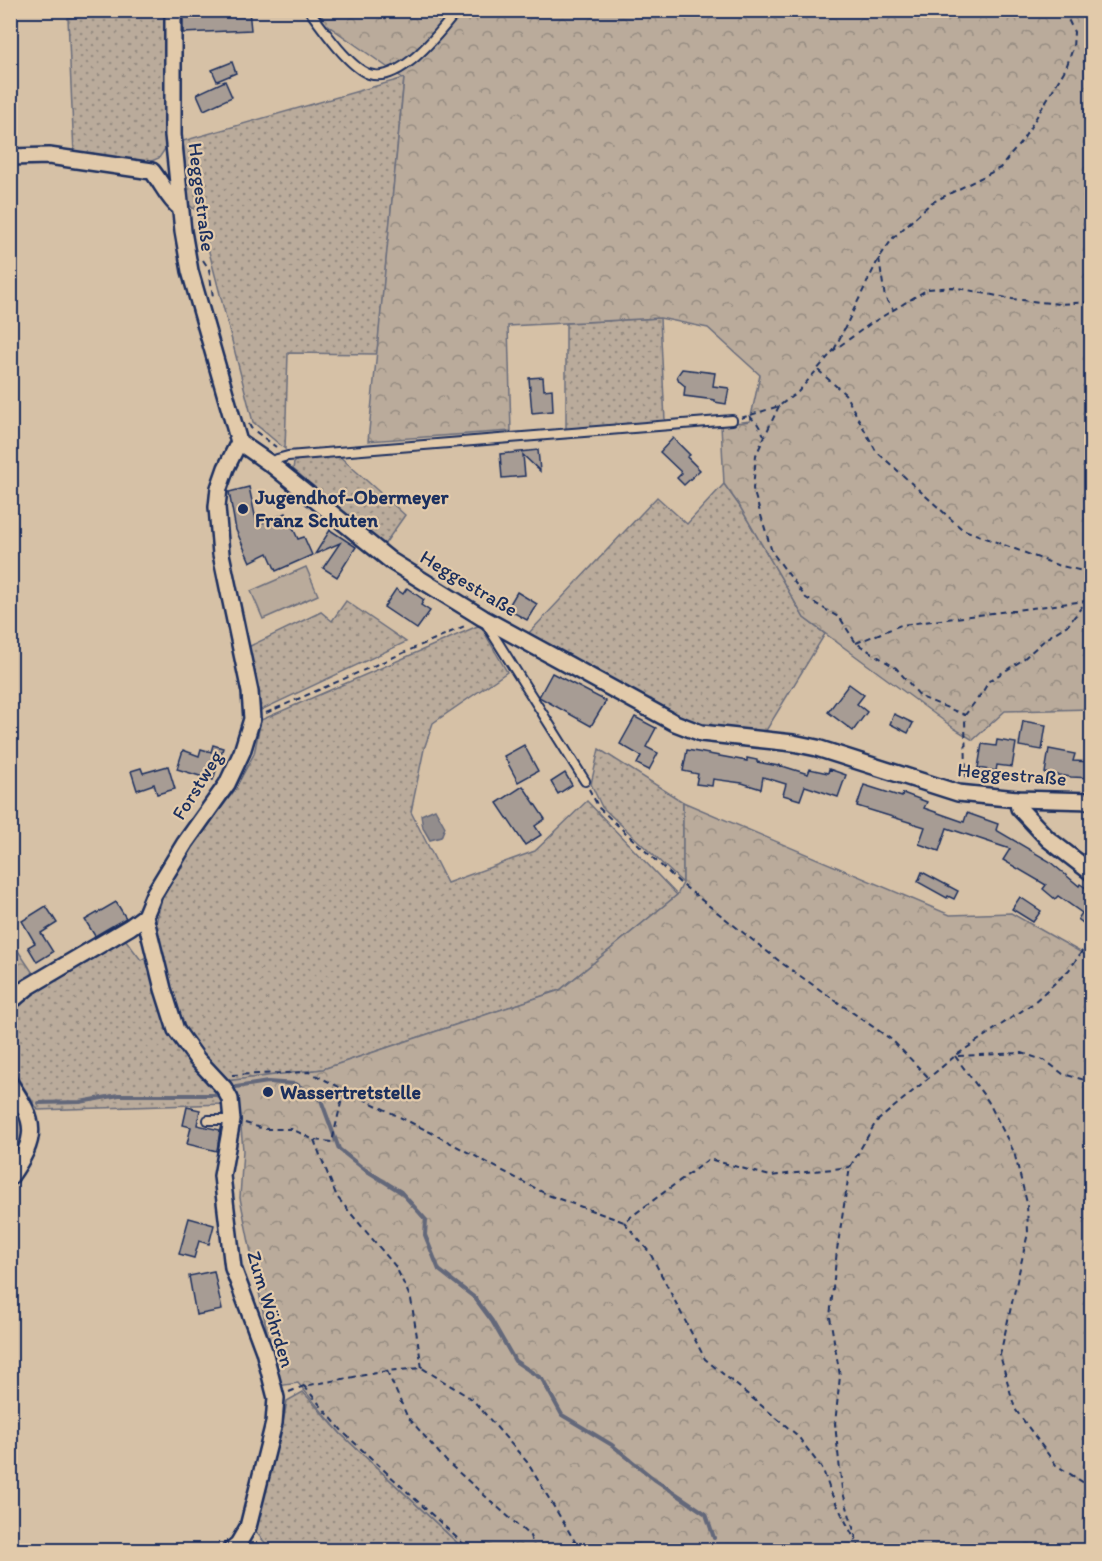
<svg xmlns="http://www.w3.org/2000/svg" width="1102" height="1561" font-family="Itim,sans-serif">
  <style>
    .grass { fill: url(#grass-dots); stroke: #6a6d7c; stroke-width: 1.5 }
    .forest { fill: url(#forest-crowns); stroke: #6a6d7c; stroke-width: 1.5 }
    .pitch { fill: #baab9b; stroke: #6a6d7c; stroke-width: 1.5 }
    .water { fill: #938d8c; stroke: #63677a; stroke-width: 1.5 }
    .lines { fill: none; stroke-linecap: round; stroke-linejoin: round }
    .stream { stroke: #63677a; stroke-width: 4 }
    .building { fill: #a79c94; stroke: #1b2f5e; stroke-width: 1.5 }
    .service-casing { stroke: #1b2f5e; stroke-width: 12 }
    .minor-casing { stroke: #1b2f5e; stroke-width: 20 }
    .path { stroke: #1b2f5e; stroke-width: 2; stroke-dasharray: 6 4.5; stroke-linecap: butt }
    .service { stroke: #e2caaa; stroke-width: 8 }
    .minor { stroke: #e2caaa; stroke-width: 15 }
    .poi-dot { fill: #1b2f5e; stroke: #e2caaa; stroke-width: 2 }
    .labels { text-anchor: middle; stroke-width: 4.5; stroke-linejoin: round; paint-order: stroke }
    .street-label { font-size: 20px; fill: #1b2f5e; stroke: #e2caaa }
    .poi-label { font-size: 20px; font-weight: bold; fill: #1b2f5e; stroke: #e2caaa; text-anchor: start }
  </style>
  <defs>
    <pattern id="grass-dots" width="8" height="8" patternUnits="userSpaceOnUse" patternTransform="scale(1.5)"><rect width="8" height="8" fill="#baab9b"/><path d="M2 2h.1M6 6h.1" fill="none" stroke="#968c82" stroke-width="1.8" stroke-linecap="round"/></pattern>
    <pattern id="forest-crowns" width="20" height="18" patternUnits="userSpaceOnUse" patternTransform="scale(1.5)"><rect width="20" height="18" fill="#baab9b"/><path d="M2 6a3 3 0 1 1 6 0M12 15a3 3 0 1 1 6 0" fill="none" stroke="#968c82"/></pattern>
  </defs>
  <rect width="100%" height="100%" fill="#d6c1a6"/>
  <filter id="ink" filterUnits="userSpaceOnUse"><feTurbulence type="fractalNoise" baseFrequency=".0167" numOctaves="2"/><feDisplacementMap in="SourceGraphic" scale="12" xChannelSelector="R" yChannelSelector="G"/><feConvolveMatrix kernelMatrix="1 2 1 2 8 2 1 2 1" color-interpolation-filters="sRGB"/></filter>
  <g filter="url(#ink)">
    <g class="grass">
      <polygon points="120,11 167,11 165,149 159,158 149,162 74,153 68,18"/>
      <polygon points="404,78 377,354 288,353 285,449 253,422 199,213 188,204 183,141"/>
      <polygon points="660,318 665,421 566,429 566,323"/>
      <polygon points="338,455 405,515 384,545 293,469 294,463 299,459"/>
      <polygon points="724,484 739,505 804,618 825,634 764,734 709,727 693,723 527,635 657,497 687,524"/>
      <polygon points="346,601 406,642 257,712 246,648 321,612 332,621"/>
      <polygon points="480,625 507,672 433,723 424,749 411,812 447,883 535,851 587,801 677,895 560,990 323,1069 226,1081 194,1044 178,1013 155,927 163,894 192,847 234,791 254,754 261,720"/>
      <polygon points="599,749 683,802 683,883 602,807 591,784"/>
      <polygon points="125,939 141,960 148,956 165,1017 180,1050 209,1081 225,1104 38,1110 11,1067 11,1009 16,1004"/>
      <polygon points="11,1108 24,1118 23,1144 11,1166"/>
      <polygon points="303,1392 341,1434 465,1550 262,1550 267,1545 255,1531 283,1423 287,1401"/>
    </g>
    <g class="forest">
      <polygon points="321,11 1091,11 1091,709 1005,711 973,740 955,729 804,618 739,505 724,484 721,425 750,421 760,375 708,328 660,318 508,326 511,431 368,441 404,79 323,22"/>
      <polygon points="683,802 950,915 1011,913 1091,958 1091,1550 465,1550 341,1434 298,1383 278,1386 240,1198 243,1150 238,1094 226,1081 323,1069 560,990 677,895 683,883"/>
      <polygon points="10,939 37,979 10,996"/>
    </g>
    <polygon class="pitch" points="306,567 318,595 263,619 251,591"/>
    <polygon class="water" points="435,809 445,827 441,837 430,840 423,828 421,815"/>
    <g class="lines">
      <g class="stream">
        <polyline points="236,1087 268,1082 296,1084 321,1100 339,1149 364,1169 401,1192 426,1220 425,1235 439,1270 475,1298 492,1321 515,1361 542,1379 562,1415 612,1445 654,1479 706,1514 714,1538"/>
        <polyline points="10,1101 16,1105"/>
        <polyline points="39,1103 80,1102 119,1095 219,1095"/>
      </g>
    </g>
    <g class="building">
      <polygon points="183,10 249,10 251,30 183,33"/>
      <polygon points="232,62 236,73 217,81 212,70"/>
      <polygon points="225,81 232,97 204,110 197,94"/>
      <polygon points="682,369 715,373 713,386 729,388 726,404 715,402 715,400 684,396 685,386 679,381 677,376"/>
      <polygon points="543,377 544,390 552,389 553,411 532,413 529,378"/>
      <polygon points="673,438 690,455 687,457 700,470 684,485 677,478 682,473 660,452"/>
      <polygon points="538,450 540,471 523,455 525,476 502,478 500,454"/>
      <polygon points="249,487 257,525 286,513 298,539 304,537 312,555 276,571 268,553 250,562 236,530 229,492"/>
      <polygon points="330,530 356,547 337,577 323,568 340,543 315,554"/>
      <polygon points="407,588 424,600 421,605 430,611 417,629 384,607 396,589 403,594"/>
      <polygon points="517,592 537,604 527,620 507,609"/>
      <polygon points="552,673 606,701 591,726 539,697"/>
      <polygon points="849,684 864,695 857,704 867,712 853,731 828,712"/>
      <polygon points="894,714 913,723 908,733 890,724"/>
      <polygon points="635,717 656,728 646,747 658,753 649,770 637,764 641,756 620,744"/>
      <polygon points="1023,721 1046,725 1042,750 1019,746"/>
      <polygon points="997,740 1016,743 1012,767 997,765 996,771 978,768 982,744 996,746"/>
      <polygon points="213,745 223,748 213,780 177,769 183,750 199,756 201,749 211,752"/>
      <polygon points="524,745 538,771 518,782 504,756"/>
      <polygon points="1049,749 1075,754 1073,761 1092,762 1092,778 1071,777 1045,773"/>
      <polygon points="687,750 747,761 747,758 757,760 757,762 779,766 779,765 808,774 810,769 828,773 829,769 846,775 838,797 805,786 800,800 783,795 786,784 763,777 761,789 742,783 713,779 712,786 696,784 698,774 683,771"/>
      <polygon points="168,766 175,789 157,794 154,784 137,790 131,771 141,768 143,773"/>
      <polygon points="565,773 572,785 558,794 551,782"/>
      <polygon points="864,785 902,797 903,793 927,802 924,808 964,822 967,813 998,824 996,830 1049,861 1079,886 1080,884 1092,892 1092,930 1078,919 1082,913 1058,896 1055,899 1043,889 1046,885 1003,860 1010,849 947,828 939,851 919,844 925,827 857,806"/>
      <polygon points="523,786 545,819 535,826 541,835 525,845 497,803"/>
      <polygon points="922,872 958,891 954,899 948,896 947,898 918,882"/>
      <polygon points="1020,897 1041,911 1033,922 1012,909"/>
      <polygon points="116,902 126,918 95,936 85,920"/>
      <polygon points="46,906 57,923 41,933 53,952 37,962 28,947 35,943 22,921"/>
      <polygon points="187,1107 200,1110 197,1125 220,1130 217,1151 187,1144 191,1127 183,1125"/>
      <polygon points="189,1218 214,1225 209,1244 199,1241 194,1258 179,1254"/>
      <polygon points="214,1271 222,1310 196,1315 189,1276"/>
    </g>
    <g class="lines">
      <g class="service-casing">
        <g id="service">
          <path d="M309,10C322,28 349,67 369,74C399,84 437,36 453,16"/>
          <polyline points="272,465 277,459 288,456 732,420"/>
          <polyline points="487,625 585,781"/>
          <polyline points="208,1120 232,1120"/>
        </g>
      </g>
      <g class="minor-casing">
        <g id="minor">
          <polyline points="173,10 173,135 183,231 190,271 239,442 272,465 391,561 483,618 675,723 701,733 793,743 817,748 958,793 1017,799 1092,801"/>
          <path d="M10,157L49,156L152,171C162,183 168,199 180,208"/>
          <polyline points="1017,799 1019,808 1048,839 1092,873"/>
          <polyline points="145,916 163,989 176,1030 197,1059 224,1088 230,1099 232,1120 222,1176 233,1268 264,1351 276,1398 274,1423 248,1527 238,1544 231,1550"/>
          <polyline points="10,1002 28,987 130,927 145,916 154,894 185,843 227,784 242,752 252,719 250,692 221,554 217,507 219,488 226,468 239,442"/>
          <path d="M10,1084C37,1123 38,1137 10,1177"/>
        </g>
      </g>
      <g class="path">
        <polyline points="1067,14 1092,12"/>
        <polyline points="879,258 885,298 893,309"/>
        <polyline points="203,260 209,269 213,297"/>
        <polyline points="834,350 879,258 893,238 931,203 1000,168 1022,141 1066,68 1073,48 1074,32 1064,10"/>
        <polyline points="818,370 845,394 876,451 962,529 1057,565 1092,573"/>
        <polyline points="779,406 756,455 753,489 772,552 806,598 840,618 856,643 896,668 921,697 965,715"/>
        <polyline points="749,416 757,423 764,435"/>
        <polyline points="741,418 779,406 798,392 834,350 870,324 928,289 953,287 1012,299 1059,304 1092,302"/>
        <polyline points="249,424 251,428 276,447"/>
        <polyline points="856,643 901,625 1085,601"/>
        <polyline points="266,713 467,625"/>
        <polyline points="966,779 965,715 982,693 989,681 1021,661 1047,638 1069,624 1092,593"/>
        <polyline points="589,789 599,808 680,883 783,964 892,1040 928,1077"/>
        <polyline points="955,1056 988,1101 1014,1152 1027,1203 1028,1233 1000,1355 1015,1409 1056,1465 1092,1488"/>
        <polyline points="958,1056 1022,1053 1046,1061 1063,1074 1092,1082"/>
        <polyline points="232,1075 309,1072 430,1132 548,1195 624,1222 709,1159 770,1176 850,1167"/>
        <polyline points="245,1123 264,1129 292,1129 314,1140 332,1142 344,1090"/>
        <polyline points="314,1140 337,1197 396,1267 411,1299 422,1368"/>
        <polyline points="624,1222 650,1253 705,1359 797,1435 823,1470 831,1493 855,1540"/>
        <polyline points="387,1371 407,1416 446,1461 530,1536 535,1550"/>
        <polyline points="304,1386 344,1433 470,1550"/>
        <polyline points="289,1392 304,1386 387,1371 422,1368 472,1399 527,1462 580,1550"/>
        <polyline points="857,1550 858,1545 842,1489 835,1424 840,1376 830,1317 837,1250 850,1167 876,1122 955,1056 1032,1004 1069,970 1092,937"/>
      </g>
      <use href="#service" class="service"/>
      <use href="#minor" class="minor"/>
    </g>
  </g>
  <g class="poi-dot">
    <circle cx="243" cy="509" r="6"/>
    <circle cx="268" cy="1092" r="6"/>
  </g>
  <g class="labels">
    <g class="street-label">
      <text transform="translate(202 197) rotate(83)" y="7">Heggestraße</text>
      <text transform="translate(469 583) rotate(31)" y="7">Heggestraße</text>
      <text transform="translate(1012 774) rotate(5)" y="7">Heggestraße</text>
      <text transform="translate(197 785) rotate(-58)" y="7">Forstweg</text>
      <text transform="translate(271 1309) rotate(73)" y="7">Zum Wöhrden</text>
    </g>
    <g class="poi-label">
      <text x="255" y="504">Jugendhof-Obermeyer<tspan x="255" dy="23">Franz Schuten</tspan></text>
      <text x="280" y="1099">Wassertretstelle</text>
    </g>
  </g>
  <rect width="1102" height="1561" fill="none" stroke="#e2caaa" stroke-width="36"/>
  <rect x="18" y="18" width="1066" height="1525" fill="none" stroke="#1b2f5e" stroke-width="2" filter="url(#ink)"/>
</svg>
